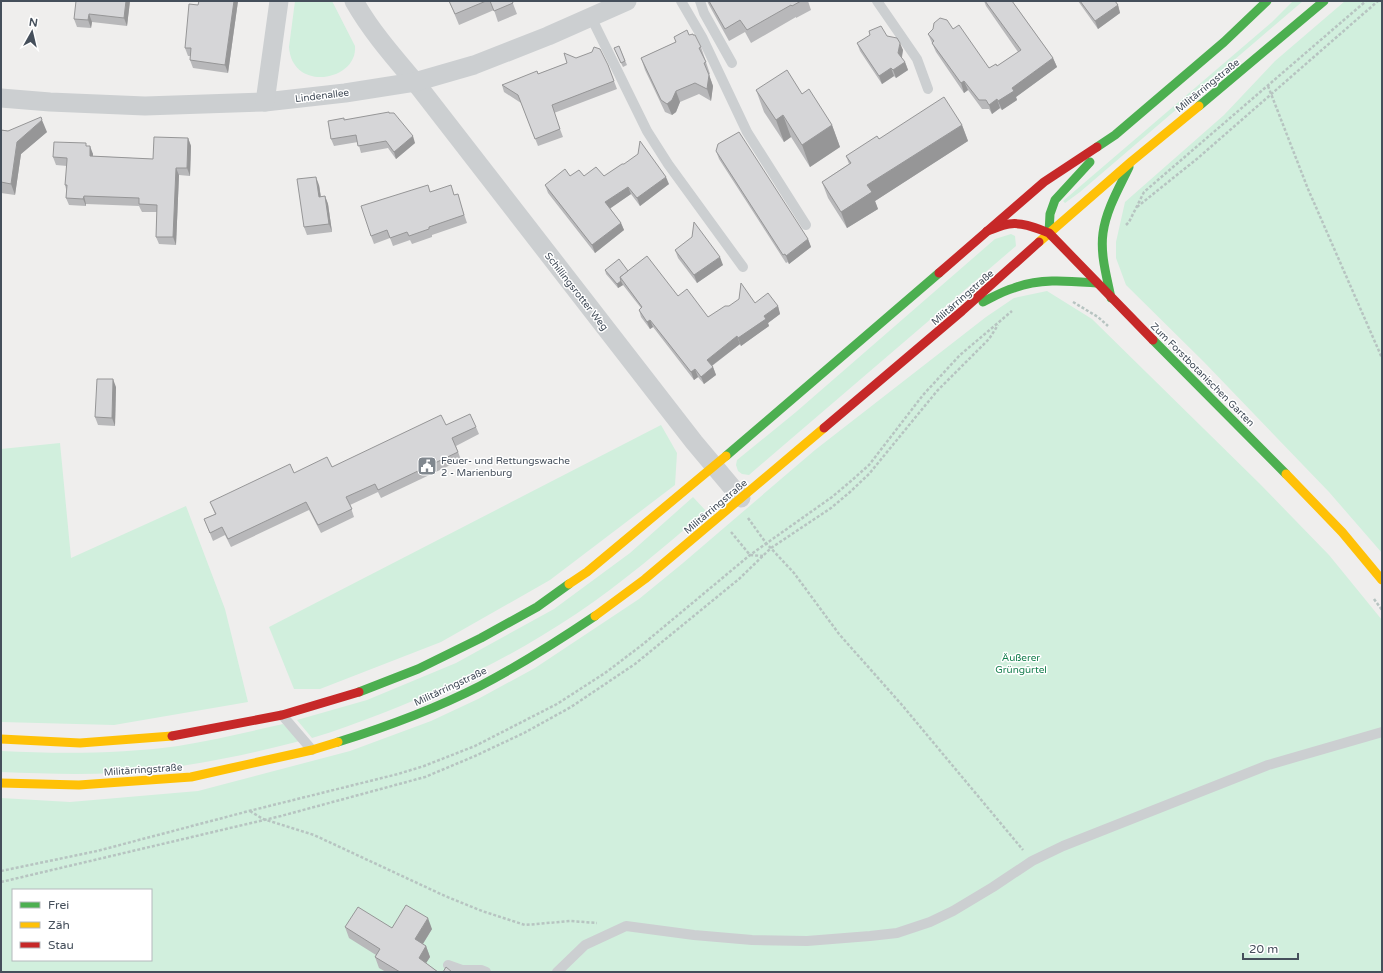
<svg xmlns="http://www.w3.org/2000/svg" width="1383" height="973" font-family="'Varela Round',sans-serif">
  <style>
    .green { fill: #d1efdd; fill-rule: evenodd }
    .lines { fill: none; stroke-linecap: round; stroke-linejoin: round }
    .path { stroke: #b7c4c1; stroke-width: 2.5; stroke-dasharray: 3 2; stroke-linecap: butt }
    .lane { stroke: #cccfd1; stroke-width: 10 }
    .street { stroke: #cccfd1; stroke-width: 19 }
    .fast { stroke: #4caf50; stroke-width: 9 }
    .slow { stroke: #ffc107; stroke-width: 9 }
    .jam { stroke: #c62828; stroke-width: 9 }
    .wall { fill: #b8b8ba }
    .shaded-wall { fill: #969697 }
    .building { fill: #d6d6d8; stroke: #969697 }
    .labels { text-anchor: middle; stroke-width: 3; stroke-linejoin: round; paint-order: stroke }
    .street-label { font-size: 10px; fill: #454f5b; stroke: #fff }
    .poi-label { font-size: 10px; fill: #454f5b; stroke: #fff; text-anchor: start }
    .park-label { font-size: 10px; fill: #147e4d; stroke: #fff }
  </style>
  <rect width="100%" height="100%" fill="#efeeed"/>
  <g class="green">
    <path d="M295,1H332L355,46C358,81 292,93 289,47Z"/>
    <polygon points="1293,1 1303,1 1080,192 1065,203 1063,201 1272,22"/>
    <polygon points="1345,1 1382,1 1382,553 1329,492 1204,362 1126,285 1116,258 1116,242 1125,202 1224,115 1275,61"/>
    <polygon points="1011,234 1015,236 1016,246 757,468 749,475 742,474 738,471 736,465 737,460 796,412 995,239"/>
    <path d="M1047,291L1092,319L1259,483L1329,555L1382,620V972H1V798L70,802L198,791L350,751L431,721L478,699L535,668L639,599L683,563L815,450L986,317L1014,298ZM13,890H151V960H13Z"/>
    <polygon points="661,425 677,453 675,485 550,580 441,642 320,689 294,689 269,627"/>
    <polygon points="60,443 71,558 186,506 225,609 248,702 114,725 1,722 1,449"/>
    <path d="M693,497L706,511C664,547 622,583 576,614C516,654 451,687 383,713C359,722 336,731 312,738L297,720L367,700L456,663L554,609L630,553Z"/>
    <path d="M283,724L300,741C254,753 207,763 160,769C107,776 54,774 1,772V751C60,754 120,754 178,746C214,740 248,732 283,724Z"/>
  </g>
  <g class="lines">
    <g class="path">
      <polyline points="1268,86 1308,189 1382,358"/>
      <polyline points="1137,207 1198,158 1378,1"/>
      <polyline points="1126,225 1129,222 1144,192 1366,1"/>
      <polyline points="1073,302 1098,317 1108,326"/>
      <polyline points="748,518 766,543 794,573 839,634 902,705 1023,850"/>
      <polyline points="731,532 750,555 763,556"/>
      <polyline points="1374,599 1382,610"/>
      <polyline points="250,811 263,819 314,835 445,896 482,911 525,925 570,921 597,923"/>
      <polyline points="1,871 97,851 249,811 398,774 424,766 475,746 557,704 605,673 642,645 750,555 832,497 851,481 869,465 923,395 960,355 1012,311"/>
      <polyline points="1,882 281,816 425,777 475,756 524,733 571,707 635,664 739,579 771,548 831,508 850,492 869,474 937,391 989,339 998,325"/>
    </g>
    <g class="lane">
      <polyline points="681,1 702,37 747,132 806,225"/>
      <polyline points="700,1 704,13 732,63"/>
      <polyline points="877,1 917,59 928,89"/>
      <polyline points="591,17 647,131 668,164 743,267"/>
      <polyline points="282,715 312,750"/>
      <polyline points="448,965 462,970 481,970 486,972"/>
      <polyline points="557,972 585,945 626,926 694,935 752,940 807,941 870,936 897,933 930,922 953,911 993,887 1032,861 1063,846 1268,765 1382,732"/>
    </g>
    <g class="street">
      <path d="M354,1C371,31 393,56 415,82L694,442L741,498"/>
      <polyline points="1,98 50,102 145,106 265,102 345,93 415,82 474,65 548,36 627,1"/>
      <polyline points="265,102 279,1"/>
    </g>
    <g class="fast">
      <polyline points="1199,106 1324,1"/>
      <polyline points="1097,147 1115,135 1224,42 1267,1"/>
      <polyline points="1049,233 1050,214 1055,200 1090,162"/>
      <path d="M1111,298C1107,277 1100,255 1103,233C1106,210 1119,188 1129,167"/>
      <path d="M983,302C993,297 1003,291 1014,288C1040,278 1069,281 1096,283"/>
      <polyline points="1153,340 1286,474"/>
      <polyline points="726,456 939,273"/>
      <polyline points="359,692 418,669 481,638 537,607 569,584"/>
      <path d="M338,742C386,727 435,709 480,686C520,665 558,641 595,616"/>
    </g>
    <g class="slow">
      <polyline points="1039,242 1132,161 1199,106"/>
      <polyline points="1286,474 1342,532 1382,580"/>
      <polyline points="569,584 587,572 726,456"/>
      <polyline points="595,616 645,579 824,428"/>
      <polyline points="1,739 80,743 172,736"/>
      <polyline points="1,783 79,785 191,777 312,750 338,742"/>
    </g>
    <g class="jam">
      <path d="M987,231C994,229 1001,225 1009,224C1023,222 1036,228 1049,233L1153,340"/>
      <polyline points="939,273 1044,182 1097,147"/>
      <polyline points="824,428 962,311 1039,242"/>
      <polyline points="172,736 282,715 359,692"/>
    </g>
  </g>
  <g class="wall">
    <polygon points="130,1 127,26 92,22 91,28 77,27 74,19"/>
    <polygon points="199,1 238,1 228,73 193,68 190,60 191,56 188,56 185,48 198,5"/>
    <polygon points="449,1 512,1 517,14 498,22 494,10 459,25"/>
    <polygon points="707,1 808,1 811,10 796,18 796,17 751,43 745,32 729,41 709,5"/>
    <polygon points="984,1 1012,1 1053,58 1057,67 1016,97 1017,100 1002,110 1000,108 992,114 989,109 982,109 968,90 964,93 936,52 928,34 953,29 989,68 997,66 1018,52 986,6"/>
    <polygon points="1078,1 1115,1 1118,5 1120,13 1098,29"/>
    <polygon points="689,35 701,47 710,74 709,74 713,86 711,101 699,94 680,102 676,112 672,115 665,112 645,70 641,58 676,42 674,37"/>
    <polygon points="887,36 903,50 902,58 905,62 908,70 896,78 894,76 882,84 860,51 857,43"/>
    <polygon points="619,46 627,65 623,67 614,48"/>
    <polygon points="567,63 608,65 617,89 554,113 563,137 538,146 521,103 504,92 502,85 538,74"/>
    <polygon points="756,90 832,125 840,147 810,167 791,137 784,142 764,112"/>
    <polygon points="389,113 415,143 396,159 388,148 361,153 358,142 334,146 331,139 345,120"/>
    <polygon points="962,125 968,141 875,201 878,209 847,228 828,198 822,182 849,164 846,156 879,139"/>
    <polygon points="1,130 8,131 47,132 21,154 15,195 1,193"/>
    <polygon points="188,138 191,146 190,176 179,175 176,245 159,244 156,237 157,212 142,212 139,206 86,204 86,206 69,205 66,198 66,189 65,185 67,166 56,165 53,157 87,146 93,154 93,156 153,159"/>
    <polygon points="716,151 808,239 811,247 789,264 788,262 786,263 719,159"/>
    <polygon points="570,176 584,176 669,184 640,206 631,194 610,208 621,223 624,230 595,253 548,193 545,185"/>
    <polygon points="319,185 321,197 325,196 328,204 332,232 307,235 304,227"/>
    <polygon points="430,192 460,202 467,223 432,235 432,237 412,244 410,240 393,246 390,238 374,244 371,236"/>
    <polygon points="675,250 723,265 697,283 678,258"/>
    <polygon points="605,270 628,271 678,296 708,317 729,306 755,303 778,306 780,314 768,323 769,326 741,346 740,344 712,366 713,367 716,375 704,384 698,377 694,380 653,327 650,329 641,317 639,310 641,308 623,285 618,288 606,274"/>
    <polygon points="116,387 115,426 98,425 95,417"/>
    <polygon points="446,425 476,427 479,434 456,446 461,460 381,498 378,492 350,505 354,517 321,533 309,510 231,547 225,535 213,541 204,519 215,514 210,502 294,473 332,467"/>
    <polygon points="345,927 432,929 423,944 426,946 430,957 426,963 438,972 386,972 379,968 375,957 376,955 349,938"/>
  </g>
  <g class="shaded-wall">
    <polygon points="126,1 130,1 127,26 124,18"/>
    <polygon points="234,1 238,1 228,73 225,65"/>
    <polygon points="1118,5 1120,13 1098,29 1095,21"/>
    <polygon points="89,14 92,22 91,28 88,20"/>
    <polygon points="900,43 903,50 901,60 898,53"/>
    <polygon points="1053,58 1057,67 1016,97 1017,100 1002,110 998,101 1012,88"/>
    <polygon points="905,62 908,70 896,78 893,70"/>
    <polygon points="891,68 894,76 882,84 879,76"/>
    <polygon points="709,75 713,86 711,101 707,89"/>
    <polygon points="964,81 968,90 964,93 961,83"/>
    <polygon points="676,91 680,102 676,112 672,115 667,104"/>
    <polygon points="997,99 1000,108 992,114 989,105"/>
    <polygon points="783,115 791,137 784,142 776,120"/>
    <polygon points="42,120 47,132 21,154 15,195 11,184 17,142"/>
    <polygon points="832,125 840,147 810,167 802,145"/>
    <polygon points="962,125 968,141 875,201 878,209 847,228 841,212 867,185"/>
    <polygon points="413,136 415,143 396,159 394,152"/>
    <polygon points="188,138 191,146 190,176 187,168"/>
    <polygon points="90,146 93,154 92,164 90,156"/>
    <polygon points="176,168 179,175 176,245 173,237"/>
    <polygon points="316,177 319,185 322,205 319,197"/>
    <polygon points="666,177 669,184 640,206 637,198"/>
    <polygon points="628,187 631,194 608,210 605,202"/>
    <polygon points="84,196 86,204 86,206 83,199"/>
    <polygon points="325,196 328,204 332,232 329,224"/>
    <polygon points="621,223 624,230 595,253 592,245"/>
    <polygon points="808,239 811,247 789,264 786,256"/>
    <polygon points="720,257 723,265 697,283 694,275"/>
    <polygon points="621,281 623,285 618,288 617,284"/>
    <polygon points="778,306 780,314 768,323 769,326 741,346 738,338 764,316"/>
    <polygon points="650,320 653,327 650,329 647,322"/>
    <polygon points="737,336 740,344 710,367 707,360"/>
    <polygon points="713,367 716,375 704,384 701,377"/>
    <polygon points="695,369 698,377 694,380 691,372"/>
    <polygon points="113,379 116,387 115,426 112,418"/>
    <polygon points="428,918 432,929 419,950 415,939"/>
    <polygon points="426,946 430,957 423,968 419,958"/>
  </g>
  <g class="building">
    <polygon points="76,1 126,1 124,18 89,14 88,20 74,19"/>
    <polygon points="199,1 234,1 225,65 190,60 191,48 185,48 189,4 198,5"/>
    <polygon points="449,1 486,1 455,14"/>
    <polygon points="490,1 512,1 513,3 494,11"/>
    <polygon points="709,1 801,1 792,6 791,5 747,30 740,20 725,29"/>
    <polygon points="985,1 1012,1 1053,58 1012,88 1014,91 998,101 997,99 989,105 986,100 979,100 964,81 961,83 932,43 934,41 928,34 933,29 934,23 940,18 947,20 953,29 959,25 989,68 996,64 997,66 1021,50"/>
    <polygon points="1080,1 1115,1 1118,5 1095,21"/>
    <polygon points="881,26 887,36 897,38 900,43 898,53 905,62 893,70 891,68 879,76 857,43 870,35 869,31"/>
    <polygon points="687,30 689,35 693,34 693,35 695,35 701,47 699,48 706,62 704,63 709,75 707,89 695,83 676,91 672,100 667,104 661,100 641,58 676,42 674,37"/>
    <polygon points="619,46 625,61 621,63 614,48"/>
    <polygon points="594,47 600,49 608,65 614,81 552,105 560,129 535,139 518,95 502,85 537,71 538,74 567,63 564,53 576,58 592,52"/>
    <polygon points="787,70 802,94 809,89 832,125 802,145 783,115 776,120 756,90"/>
    <polygon points="944,97 962,125 867,185 872,192 841,212 822,182 851,163 846,156 877,136 879,139"/>
    <polygon points="389,112 389,113 394,113 413,136 394,152 386,141 358,146 356,135 331,139 328,121 344,118 344,120"/>
    <polygon points="41,117 42,120 17,142 11,184 1,182 1,130 8,131"/>
    <polygon points="739,132 808,239 786,256 785,254 783,255 716,151 718,144"/>
    <polygon points="154,137 188,138 187,168 176,168 173,237 156,237 157,205 139,204 139,198 84,196 83,199 66,198 67,185 65,185 67,160 67,158 53,157 54,142 86,143 86,146 90,146 90,156 153,159"/>
    <polygon points="640,141 666,177 637,198 628,187 605,202 621,223 592,245 545,185 565,169 570,176 579,170 584,176 596,167 604,176 622,164 624,164 638,154"/>
    <polygon points="316,177 319,197 325,196 329,224 304,227 297,179"/>
    <polygon points="428,185 430,192 451,185 454,195 458,194 464,215 429,227 429,229 409,236 407,232 390,238 387,230 371,236 361,206"/>
    <polygon points="694,222 720,257 694,275 675,250 692,237"/>
    <polygon points="647,256 678,296 687,289 708,317 725,306 729,306 739,299 741,283 755,303 768,293 778,306 764,316 766,319 738,338 737,336 707,360 713,367 701,377 695,369 691,372 650,320 647,322 639,310 642,307 620,277"/>
    <polygon points="619,259 628,271 620,277 621,281 617,284 605,270"/>
    <polygon points="97,379 113,379 112,418 95,417"/>
    <polygon points="470,414 476,427 452,438 458,452 378,490 375,484 346,497 352,509 318,525 306,502 228,539 222,527 210,533 204,519 216,514 210,502 290,464 294,473 327,457 332,467 441,415 446,425"/>
    <polygon points="406,905 428,918 415,939 426,946 419,958 438,972 400,972 375,957 380,949 345,927 358,907 392,928"/>
    <polygon points="446,967 452,972 443,972"/>
  </g>
  <defs>
    <g id="civic-square" transform="scale(1)"><rect x="-9" y="-9" width="18" height="18" rx="4" fill="#80878e" stroke="#fff"/><path d="M-.6-6.5H3V-4.5H.6V-3L4-1V1h2V6H-6V1h2V-1L-.6-3ZM-1.2 2.5V6h2.4V2.5Z" fill="#fff"/></g>
  </defs>
  <g fill-rule="evenodd">
    <use href="#civic-square" x="427" y="466"/>
  </g>
  <g class="labels">
    <g class="street-label">
      <text transform="translate(1207 85) rotate(-39)" y="4">Militärringstraße</text>
      <text transform="translate(322 95) rotate(-7)" y="4">Lindenallee</text>
      <text transform="translate(577 291) rotate(52)" y="4">Schillingsrotter Weg</text>
      <text transform="translate(962 297) rotate(-41)" y="4">Militärringstraße</text>
      <text transform="translate(1203 374) rotate(45)" y="4">Zum Forstbotanischen Garten</text>
      <text transform="translate(715 506) rotate(-40)" y="4">Militärringstraße</text>
      <text transform="translate(450 686) rotate(-25)" y="4">Militärringstraße</text>
      <text transform="translate(143 769) rotate(-4)" y="4">Militärringstraße</text>
    </g>
    <g class="poi-label">
      <text x="441" y="464">Feuer- und Rettungswache<tspan x="441" dy="12">2 - Marienburg</tspan></text>
    </g>
    <g class="park-label">
      <text x="1021" y="661">Äußerer<tspan x="1021" dy="12">Grüngürtel</tspan></text>
    </g>
  </g>
  <rect width="1383" height="973" fill="none" stroke="#454f5b" stroke-width="4"/>
  <rect x="12" y="889" width="140" height="72" fill="#ffffff" stroke="#b5b9bd"/>
  <rect x="20" y="902" width="20" height="6" fill="#4caf50" stroke="#b5b9bd"/>
  <text x="48" y="909" font-size="12" fill="#454f5b">Frei</text>
  <rect x="20" y="922" width="20" height="6" fill="#ffc107" stroke="#b5b9bd"/>
  <text x="48" y="929" font-size="12" fill="#454f5b">Zäh</text>
  <rect x="20" y="942" width="20" height="6" fill="#c62828" stroke="#b5b9bd"/>
  <text x="48" y="949" font-size="12" fill="#454f5b">Stau</text>
  <g transform="translate(32 32) rotate(8)" stroke="#ffffff" stroke-width="3" paint-order="stroke">
  <path d="M0-3L7 15L0 10L-7 15Z" fill="#454f5b"/>
  <text y="-6" font-size="11" font-weight="bold" text-anchor="middle" fill="#454f5b">N</text>
  </g>
  <path d="M1243 953v6h55v-6" fill="none" stroke="#454f5b" stroke-width="2"/>
  <text x="1249" y="953" font-size="12" fill="#454f5b" stroke="#ffffff" stroke-width="3" paint-order="stroke">20 m</text>
</svg>
